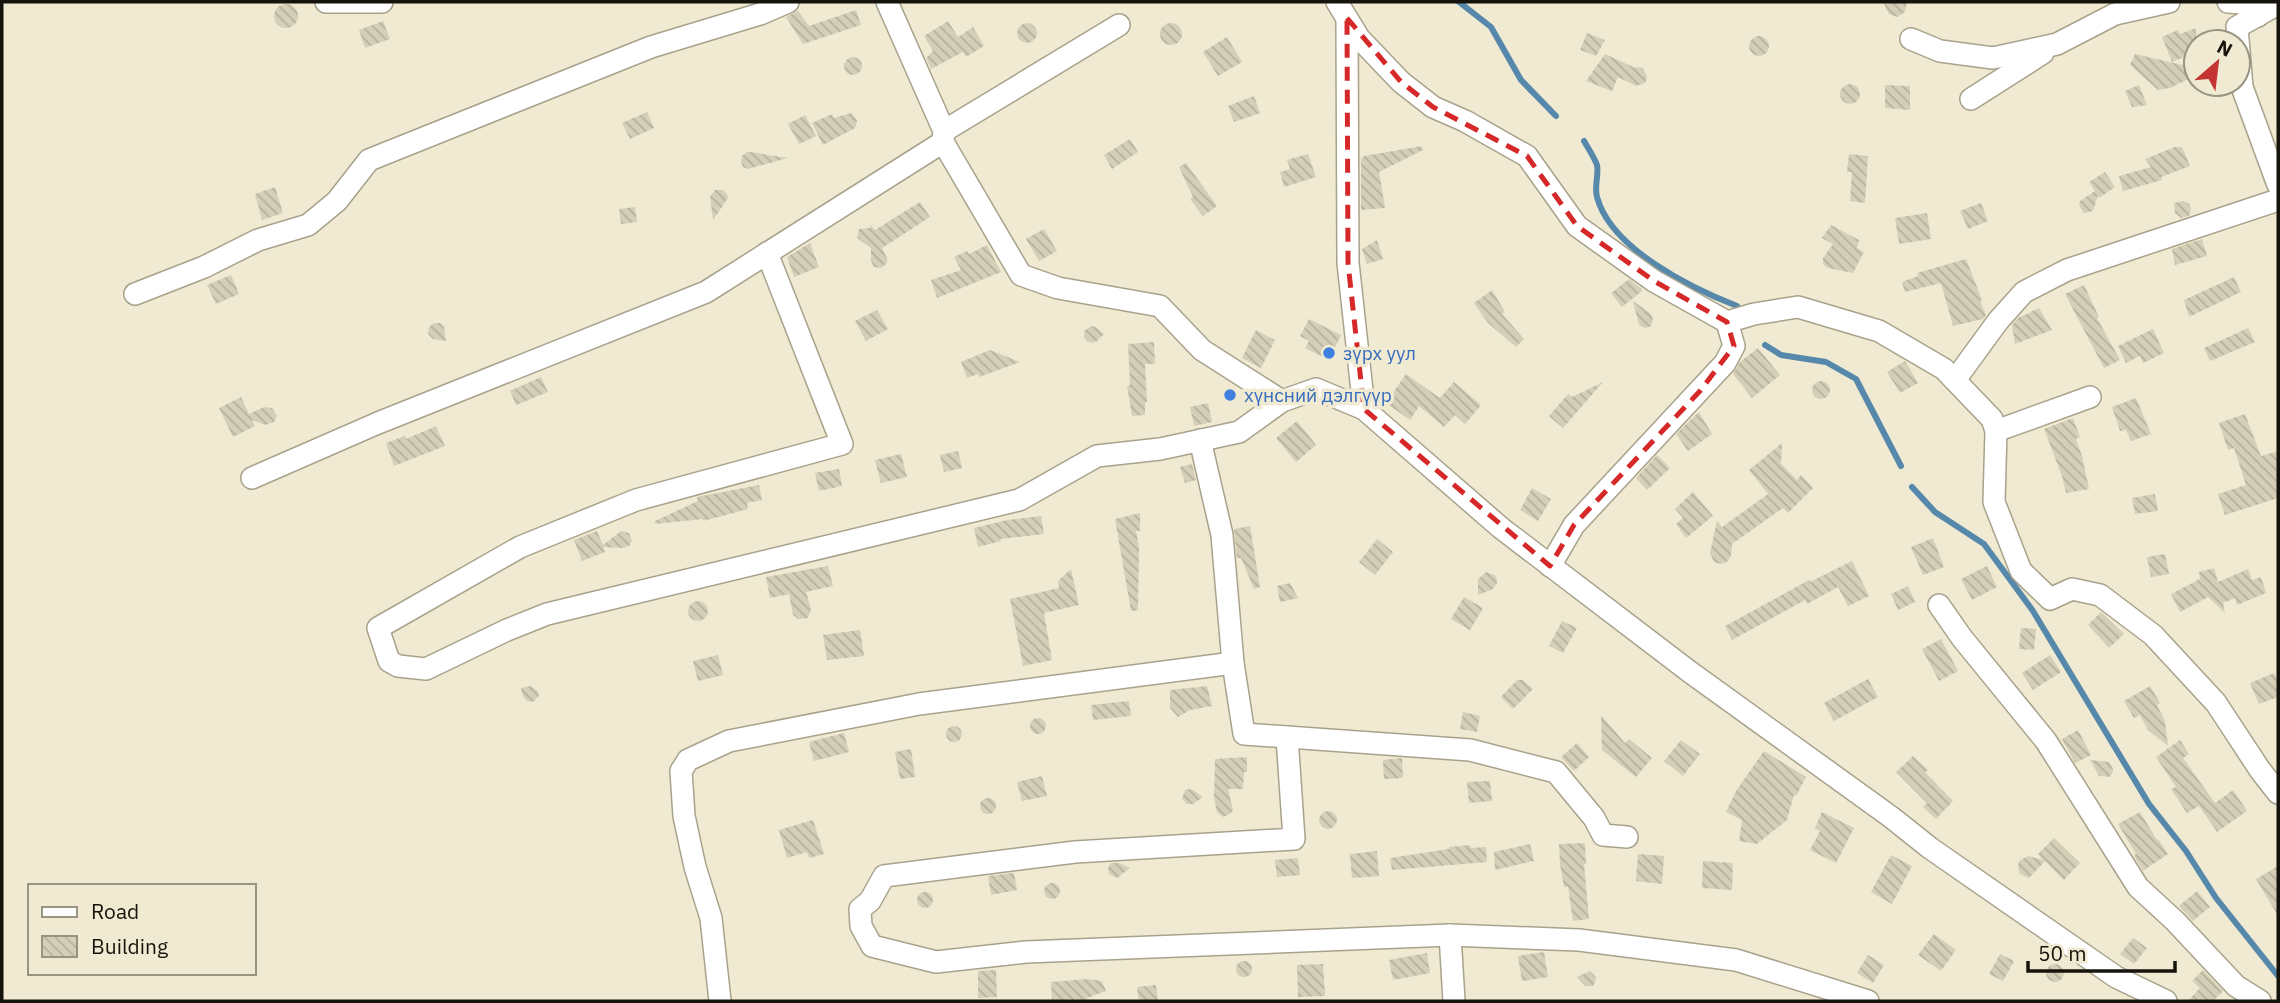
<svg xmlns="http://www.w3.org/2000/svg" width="2280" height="1003" font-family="'IBM Plex Sans',sans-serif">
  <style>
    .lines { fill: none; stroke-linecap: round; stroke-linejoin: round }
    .stream { stroke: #5688ab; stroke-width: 6 }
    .building { fill: url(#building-back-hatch) }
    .minor-casing { stroke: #a8a28c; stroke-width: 24 }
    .minor { stroke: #fff; stroke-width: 21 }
    .marked { fill: none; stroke: #d62828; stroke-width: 5; stroke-dasharray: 14 9; stroke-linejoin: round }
    .shop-dot { fill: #3f7fe0; stroke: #f0ead2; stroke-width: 2.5 }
    .labels { text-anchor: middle; stroke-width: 7; stroke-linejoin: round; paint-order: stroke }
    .shop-label { font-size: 19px; fill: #366cbe; stroke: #f0ead2; text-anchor: start }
  </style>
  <defs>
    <pattern id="building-back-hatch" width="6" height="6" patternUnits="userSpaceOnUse" patternTransform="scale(1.75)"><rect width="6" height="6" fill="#d5cfb7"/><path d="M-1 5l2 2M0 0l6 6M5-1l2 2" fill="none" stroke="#b6b19c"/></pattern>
  </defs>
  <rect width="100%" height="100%" fill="#f0ead2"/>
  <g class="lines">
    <g class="stream">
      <polyline points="1459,2 1491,27 1521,80 1556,116"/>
      <path d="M1584,141C1588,148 1594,157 1597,165C1599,175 1594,187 1597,197C1611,249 1691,288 1737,306"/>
      <polyline points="1765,345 1781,355 1826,362 1856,379 1901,466"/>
      <polyline points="1912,487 1935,512 1984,544 2033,611 2149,804 2186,851 2216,898 2278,976"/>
    </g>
  </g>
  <g class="building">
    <polygon points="1883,2 1907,2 1905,12 1897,17 1889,14"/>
    <circle cx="286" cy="16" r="12"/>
    <polygon points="856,10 861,25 803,44 786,17 798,11 809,26"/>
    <polygon points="383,21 390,39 365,48 359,30"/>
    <polygon points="948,21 958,37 973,27 984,46 966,57 963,52 931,69 926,58 933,51 924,36"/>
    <circle cx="1027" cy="33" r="10"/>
    <circle cx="1171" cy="34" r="11"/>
    <polygon points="2196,28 2196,52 2172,62 2162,37 2178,30 2180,34"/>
    <polygon points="1587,33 1605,40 1596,56 1580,50"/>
    <circle cx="1759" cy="46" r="10"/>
    <polygon points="1227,37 1242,62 1218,76 1203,52"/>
    <polygon points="1605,54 1633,67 1643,68 1647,77 1645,83 1636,86 1618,77 1612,91 1586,81"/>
    <polygon points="2135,54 2187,66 2192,77 2170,88 2158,90 2130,65"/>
    <circle cx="853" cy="66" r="9"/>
    <circle cx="1850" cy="94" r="10"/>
    <polygon points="1885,85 1910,86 1910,110 1885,108"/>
    <polygon points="2139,85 2147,105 2132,107 2125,91"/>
    <polygon points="1254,96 1260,113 1234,122 1228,106"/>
    <polygon points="647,112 654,128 630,139 622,123"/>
    <polygon points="851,113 857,120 855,128 823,145 812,123 832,114 834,118"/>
    <polygon points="805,115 816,136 799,144 788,124"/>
    <polygon points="1130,139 1138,152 1112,169 1104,155"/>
    <polygon points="1422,146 1423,150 1379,172 1385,208 1361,210 1361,159 1364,156"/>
    <polygon points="2175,147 2182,147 2190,166 2161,177 2162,180 2123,191 2119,176 2151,167 2145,159"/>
    <polygon points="747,152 750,152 788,158 748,169 743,167 741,162 742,156"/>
    <polygon points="1308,154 1316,177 1284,187 1280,172 1290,169 1287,160"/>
    <polygon points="1849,154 1868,156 1865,203 1850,201 1852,172 1847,172"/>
    <polygon points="1186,163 1217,206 1203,216 1190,199 1193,197 1179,167"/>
    <polygon points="2105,172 2115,187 2099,198 2098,195 2093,211 2084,213 2079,206 2080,201 2095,191 2089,182"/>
    <polygon points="275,187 283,213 262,220 255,194"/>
    <polygon points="715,190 723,190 727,194 728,198 713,220 710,197"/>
    <polygon points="2183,201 2189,204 2191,210 2189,216 2181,218 2175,213 2174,203"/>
    <polygon points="920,202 930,217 882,248 887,258 887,263 881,268 874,267 871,261 871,248 857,238 859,229 870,228 870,225 875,230"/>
    <polygon points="1981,203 1988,221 1968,229 1960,211"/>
    <polygon points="635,207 637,222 621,224 619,209"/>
    <polygon points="1927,213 1931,239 1899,244 1895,218"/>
    <polygon points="1831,225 1859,240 1857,248 1864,252 1853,273 1828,268 1823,264 1823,258 1833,244 1822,238"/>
    <polygon points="1044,229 1057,251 1039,261 1026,239"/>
    <polygon points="2202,239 2207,256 2175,265 2172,249"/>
    <polygon points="1377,240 1383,259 1367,264 1362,249"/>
    <polygon points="810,243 819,267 794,277 787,257"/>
    <polygon points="987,245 1001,272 937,298 931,280 961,270 954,257 967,251 969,254"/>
    <polygon points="1966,259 1982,300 1980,301 1986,315 1983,319 1953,326 1941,283 1905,292 1902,282 1918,276 1917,273"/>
    <polygon points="231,275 239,294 216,304 207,285"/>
    <polygon points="2234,277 2241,292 2189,317 2184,300"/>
    <polygon points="1629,279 1642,289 1642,291 1622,307 1611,293"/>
    <polygon points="2084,285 2099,317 2097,318 2120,360 2104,368 2065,294"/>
    <polygon points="1492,290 1505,312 1502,314 1524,339 1516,347 1488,323 1474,303"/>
    <polygon points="1633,301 1651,314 1653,320 1651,326 1645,328 1639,325"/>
    <polygon points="2039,308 2052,330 2015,344 2012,325 2018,318"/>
    <polygon points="877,310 888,329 866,341 855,321"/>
    <polygon points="1309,319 1341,335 1329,360 1305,348 1309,341 1300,336"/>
    <polygon points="434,323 440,323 444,327 446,341 433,339 428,334 429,327"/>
    <polygon points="1091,326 1096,327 1104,334 1097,341 1092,343 1087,341 1084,337 1084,331"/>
    <polygon points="2248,328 2255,342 2210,361 2204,348"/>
    <polygon points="2153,329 2164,353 2143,363 2140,356 2126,363 2118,346"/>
    <polygon points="1256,330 1275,340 1261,368 1242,358"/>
    <polygon points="1154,342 1155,364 1145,364 1147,402 1145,402 1145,415 1132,416 1127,386 1130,385 1128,344"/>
    <polygon points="1758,348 1780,375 1752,398 1733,374 1740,362"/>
    <polygon points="990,350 1020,362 979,377 978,374 967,378 961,362"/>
    <polygon points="1905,361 1918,383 1900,393 1887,372"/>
    <polygon points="1406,374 1440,398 1454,382 1481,405 1465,424 1455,415 1444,427 1419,406 1410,420 1386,403"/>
    <polygon points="541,377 548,392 516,405 510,391"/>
    <circle cx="1821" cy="390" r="9"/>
    <polygon points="1603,382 1563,428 1549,416 1568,394 1572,397"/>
    <polygon points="241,397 249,414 264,407 272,408 277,416 274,422 265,425 252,420 255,426 233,437 219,408"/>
    <polygon points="2136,398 2151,434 2131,441 2126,430 2120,431 2112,407"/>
    <polygon points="1208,403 1212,422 1194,426 1190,407"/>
    <polygon points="1699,412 1712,434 1688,451 1676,434"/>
    <polygon points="2245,414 2261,456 2278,451 2278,498 2225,515 2218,494 2246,485 2234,448 2228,450 2219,423"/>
    <polygon points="2073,418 2080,437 2076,439 2082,456 2089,489 2066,493 2062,476 2044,429"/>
    <polygon points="1297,421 1316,445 1296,462 1276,438"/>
    <polygon points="436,426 445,446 394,466 386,443 405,436 406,439"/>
    <polygon points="1782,443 1781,464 1797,480 1801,475 1813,488 1788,513 1783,508 1732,544 1731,556 1727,562 1720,564 1714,562 1710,553 1717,521 1722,527 1768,494 1749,470"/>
    <polygon points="958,451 962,468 944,472 940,455"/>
    <polygon points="901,454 907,477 881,483 875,460"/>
    <polygon points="1657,455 1670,468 1647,490 1636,478"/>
    <polygon points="1192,464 1196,480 1185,483 1180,467"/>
    <polygon points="839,469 842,486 819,491 815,473"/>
    <polygon points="759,485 762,500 747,503 748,509 703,521 703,519 655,524 655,521 698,501 697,497"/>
    <polygon points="1532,488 1551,499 1538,521 1520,510"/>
    <polygon points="1693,492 1713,516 1686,538 1676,524 1683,518 1675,509"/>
    <polygon points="2155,494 2158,511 2135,514 2132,498"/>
    <polygon points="1140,513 1140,531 1136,531 1139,547 1138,610 1131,611 1115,519"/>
    <polygon points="1041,516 1044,534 1000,539 1001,541 978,547 974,528 1007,520"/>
    <polygon points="1250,526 1260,587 1254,589 1241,558 1237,558 1234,529"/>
    <polygon points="597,531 603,545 621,531 629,533 632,541 629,546 623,548 603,547 605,552 582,561 574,540"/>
    <polygon points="1933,538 1944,567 1923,575 1911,547"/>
    <polygon points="1377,539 1393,552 1375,575 1359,562"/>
    <polygon points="2165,554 2169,574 2151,577 2147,557"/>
    <polygon points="1852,561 1869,596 1848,606 1838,587 1807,604 1805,600 1732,640 1725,626 1809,580 1810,582"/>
    <polygon points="828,566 833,586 806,592 811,609 808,618 798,619 793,615 789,594 770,598 766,577"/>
    <polygon points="1987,566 1997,587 1972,600 1961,579"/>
    <polygon points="2214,568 2218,582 2248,569 2252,580 2261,577 2266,593 2237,605 2235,598 2223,603 2225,613 2208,597 2180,612 2171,594 2200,579 2199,572"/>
    <polygon points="1071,569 1079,605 1044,613 1052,660 1023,666 1010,599 1059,588 1058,581"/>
    <polygon points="1486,572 1496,576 1497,583 1493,589 1478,595 1478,579"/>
    <polygon points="1290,583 1298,598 1280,602 1277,586"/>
    <polygon points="1908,586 1915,602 1898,610 1891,594"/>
    <polygon points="1464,597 1483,608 1470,630 1451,619"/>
    <circle cx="698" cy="611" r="10"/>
    <polygon points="2101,612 2124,634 2109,648 2088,625"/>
    <polygon points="1562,621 1577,628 1563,653 1549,646"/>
    <polygon points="2021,628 2036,629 2034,650 2019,649"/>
    <polygon points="860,630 864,656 827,660 823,635"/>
    <polygon points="1941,639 1958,671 1939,681 1922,649"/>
    <polygon points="718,655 723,675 698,681 693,661"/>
    <polygon points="2050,655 2061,672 2033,690 2022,673"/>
    <polygon points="2274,673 2278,681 2278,697 2259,704 2250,683"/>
    <polygon points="1868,679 1878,697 1834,721 1824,703"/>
    <polygon points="1517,680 1523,680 1533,689 1513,709 1501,697"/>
    <polygon points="530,686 538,691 539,696 533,702 527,701 523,696 521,688"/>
    <polygon points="1207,686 1212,706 1190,710 1178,717 1170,708 1170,690"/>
    <polygon points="2150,686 2160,703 2157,705 2165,721 2168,746 2148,730 2140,715 2134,718 2124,701"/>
    <polygon points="1129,701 1131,716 1093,720 1091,705"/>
    <polygon points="1463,712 1480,716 1477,732 1460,729"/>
    <polygon points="1601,715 1625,743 1629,739 1652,758 1636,777 1602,750"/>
    <circle cx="1038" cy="726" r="8"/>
    <circle cx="954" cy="734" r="8"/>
    <polygon points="2078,730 2091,755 2075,763 2062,739"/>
    <polygon points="844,733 849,752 814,761 809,742"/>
    <polygon points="1681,740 1700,754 1683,776 1664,761"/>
    <polygon points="2180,740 2189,754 2183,758 2215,803 2233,790 2247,811 2217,832 2199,806 2187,813 2171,789 2176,787 2156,757"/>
    <polygon points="1577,743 1589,757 1574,771 1561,757"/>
    <polygon points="911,749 915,777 900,779 895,752"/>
    <polygon points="1764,751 1806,777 1796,796 1794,795 1787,820 1757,844 1739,841 1742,820 1726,812 1736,791"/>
    <polygon points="1913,756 1928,770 1925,772 1953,801 1936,819 1923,807 1927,803 1896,772"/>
    <polygon points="1247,757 1247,772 1244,772 1243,789 1228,789 1233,810 1230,814 1223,817 1217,812 1214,798 1215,759"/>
    <polygon points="1402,758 1403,778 1384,779 1383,760"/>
    <polygon points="2090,760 2109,762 2113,769 2112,774 2109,777 2099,776"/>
    <polygon points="1042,776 1047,796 1022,801 1017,782"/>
    <polygon points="1490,781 1492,801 1469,803 1467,782"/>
    <polygon points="1190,789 1193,790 1203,797 1193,804 1187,804 1182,799 1185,790"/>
    <circle cx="988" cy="806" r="8"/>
    <circle cx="1328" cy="820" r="9"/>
    <polygon points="1822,812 1854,828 1836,863 1810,850 1820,831 1815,828"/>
    <polygon points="2140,812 2157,840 2158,839 2168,854 2143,871 2134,856 2136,854 2118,824"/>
    <polygon points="813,820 824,854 809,858 807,852 787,858 779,830"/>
    <polygon points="2054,838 2080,863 2064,880 2045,861 2029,878 2020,874 2018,867 2019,861 2028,856 2043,860 2038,854"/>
    <polygon points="1585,843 1586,864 1584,864 1589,919 1573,921 1568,887 1564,887 1560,864 1559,844"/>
    <polygon points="1530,844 1534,861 1495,870 1494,852"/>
    <polygon points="1470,845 1471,848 1486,847 1487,862 1392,870 1390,858 1449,849 1449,847"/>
    <polygon points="1377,851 1379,876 1352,878 1350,854"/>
    <polygon points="1638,854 1664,856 1662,884 1636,881"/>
    <polygon points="1891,855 1912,866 1892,904 1871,892"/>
    <polygon points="1298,858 1300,875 1277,877 1275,860"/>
    <polygon points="1703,861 1733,863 1732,890 1702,888"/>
    <polygon points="1111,863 1119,863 1130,868 1117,878 1109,874 1108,868"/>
    <polygon points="2278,866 2278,916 2256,879"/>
    <polygon points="1014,873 1017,890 991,895 988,876"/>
    <circle cx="1052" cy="891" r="8"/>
    <polygon points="2197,891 2210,907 2193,921 2179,906"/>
    <circle cx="925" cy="900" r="8"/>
    <polygon points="1934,934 1956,950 1941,971 1918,955"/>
    <polygon points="2133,938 2147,948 2134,964 2120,954"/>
    <polygon points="1544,952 1548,977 1522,981 1518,956"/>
    <polygon points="1427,953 1430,973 1393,980 1389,960"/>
    <polygon points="2000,954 2014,961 2003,981 1989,974"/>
    <polygon points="1868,955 1884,965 1873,983 1857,973"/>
    <circle cx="1244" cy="969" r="8"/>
    <circle cx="2055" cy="973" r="9"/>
    <polygon points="1323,964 1325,996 1298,997 1297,965"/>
    <polygon points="996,970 997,997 978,998 978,971"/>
    <polygon points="2203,970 2223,991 2213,1001 2188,1001 2200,988 2192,981"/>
    <polygon points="1590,971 1596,977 1595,982 1593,986 1585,986 1577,977"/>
    <polygon points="1088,979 1102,981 1106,991 1087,998 1088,1001 1052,1001 1051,982"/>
    <polygon points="1156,985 1158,1001 1139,1001 1137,987"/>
  </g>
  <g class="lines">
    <g class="minor-casing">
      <g id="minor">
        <polyline points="326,2 382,2"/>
        <polyline points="887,2 944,131 943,142 1021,275 1058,288 1160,306 1202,350 1282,401 1316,389 1364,409 1501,528 1690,672 1891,817 1930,848 2116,977 2166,1001"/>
        <polyline points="1337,2 1359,38 1401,82 1433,107 1465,121 1527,156 1577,226 1654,281 1727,322 1754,314 1798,307 1879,331 1944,369 1992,419 1996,431 1994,502 2021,571 2050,599 2072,589 2100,595 2153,635 2216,703 2260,770 2278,793"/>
        <polyline points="2228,2 2242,3 2258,16"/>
        <polyline points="2278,4 2237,27 2242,87 2278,185"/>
        <polyline points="1347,20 1348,263 1364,409"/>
        <polyline points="1911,39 1940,51 1993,58 2057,44 2115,14 2169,2"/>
        <polyline points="1971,99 2043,53"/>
        <polyline points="944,131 1119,25"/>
        <polyline points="767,253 842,444 636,500 520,547 378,628 389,661 398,666 426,669 507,630 547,614 1019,500 1097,456 1160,449 1239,432 1282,401"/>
        <polyline points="135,294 204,267 258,240 308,225 337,201 369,160 651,47 760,14 788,2"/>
        <polyline points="1955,380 1998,321 2024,292 2067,270 2278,200"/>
        <polyline points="1996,431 2090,397"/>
        <polyline points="1200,440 1222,535 1233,663 1244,734 1470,750 1556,772 1594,818 1603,835 1627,837"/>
        <polyline points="252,478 378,423 706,292 943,142"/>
        <polyline points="1550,566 1574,525 1725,363 1734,346 1727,322"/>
        <polyline points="1939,605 1962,638 2046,741 2138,887 2175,921 2236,986 2260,1001"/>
        <polyline points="1287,737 1294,839 1075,852 884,876 870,901 860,909 861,926 872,946 936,962 1026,952 1450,935 1579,940 1736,960 1868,1001"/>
        <polyline points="1450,935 1454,1001"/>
        <polyline points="720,1001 711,918 695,867 684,816 681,771 688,760 729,741 919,704 1233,663"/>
      </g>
    </g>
    <use href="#minor" class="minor"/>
  </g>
  <path class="marked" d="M1347,18L1401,82L1433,107L1527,156L1577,226L1654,281L1727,322L1734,346L1700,391L1574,525L1550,566L1364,409L1348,263Z"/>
  <g class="shop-dot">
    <circle cx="1329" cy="353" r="7"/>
    <circle cx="1230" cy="395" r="7"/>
  </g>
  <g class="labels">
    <g class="shop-label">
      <text x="1343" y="360">зүрх уул</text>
      <text x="1244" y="402">хүнсний дэлгүүр</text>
    </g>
  </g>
  <rect width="2280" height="1003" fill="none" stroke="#15130b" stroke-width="7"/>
  <rect x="28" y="884" width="228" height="91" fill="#f0ead2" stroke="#989482" stroke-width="2"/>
  <rect x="42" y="907" width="35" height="10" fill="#ffffff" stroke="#989482" stroke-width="2"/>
  <text x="91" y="919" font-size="21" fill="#15130b">Road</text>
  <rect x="42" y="936" width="35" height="21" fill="url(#building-back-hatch)" stroke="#989482" stroke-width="2"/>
  <text x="91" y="954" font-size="21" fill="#15130b">Building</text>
  <g transform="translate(2217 63) rotate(28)"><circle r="33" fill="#f0ead2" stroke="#989482" stroke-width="2"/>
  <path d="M0-5L12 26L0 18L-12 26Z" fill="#c33432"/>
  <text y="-10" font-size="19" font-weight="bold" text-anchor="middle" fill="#15130b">N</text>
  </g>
  <path d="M2028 961v10h147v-10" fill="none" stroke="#15130b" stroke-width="3.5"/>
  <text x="2038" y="961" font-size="21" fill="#15130b" stroke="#f0ead2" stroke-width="5" paint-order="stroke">50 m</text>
</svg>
